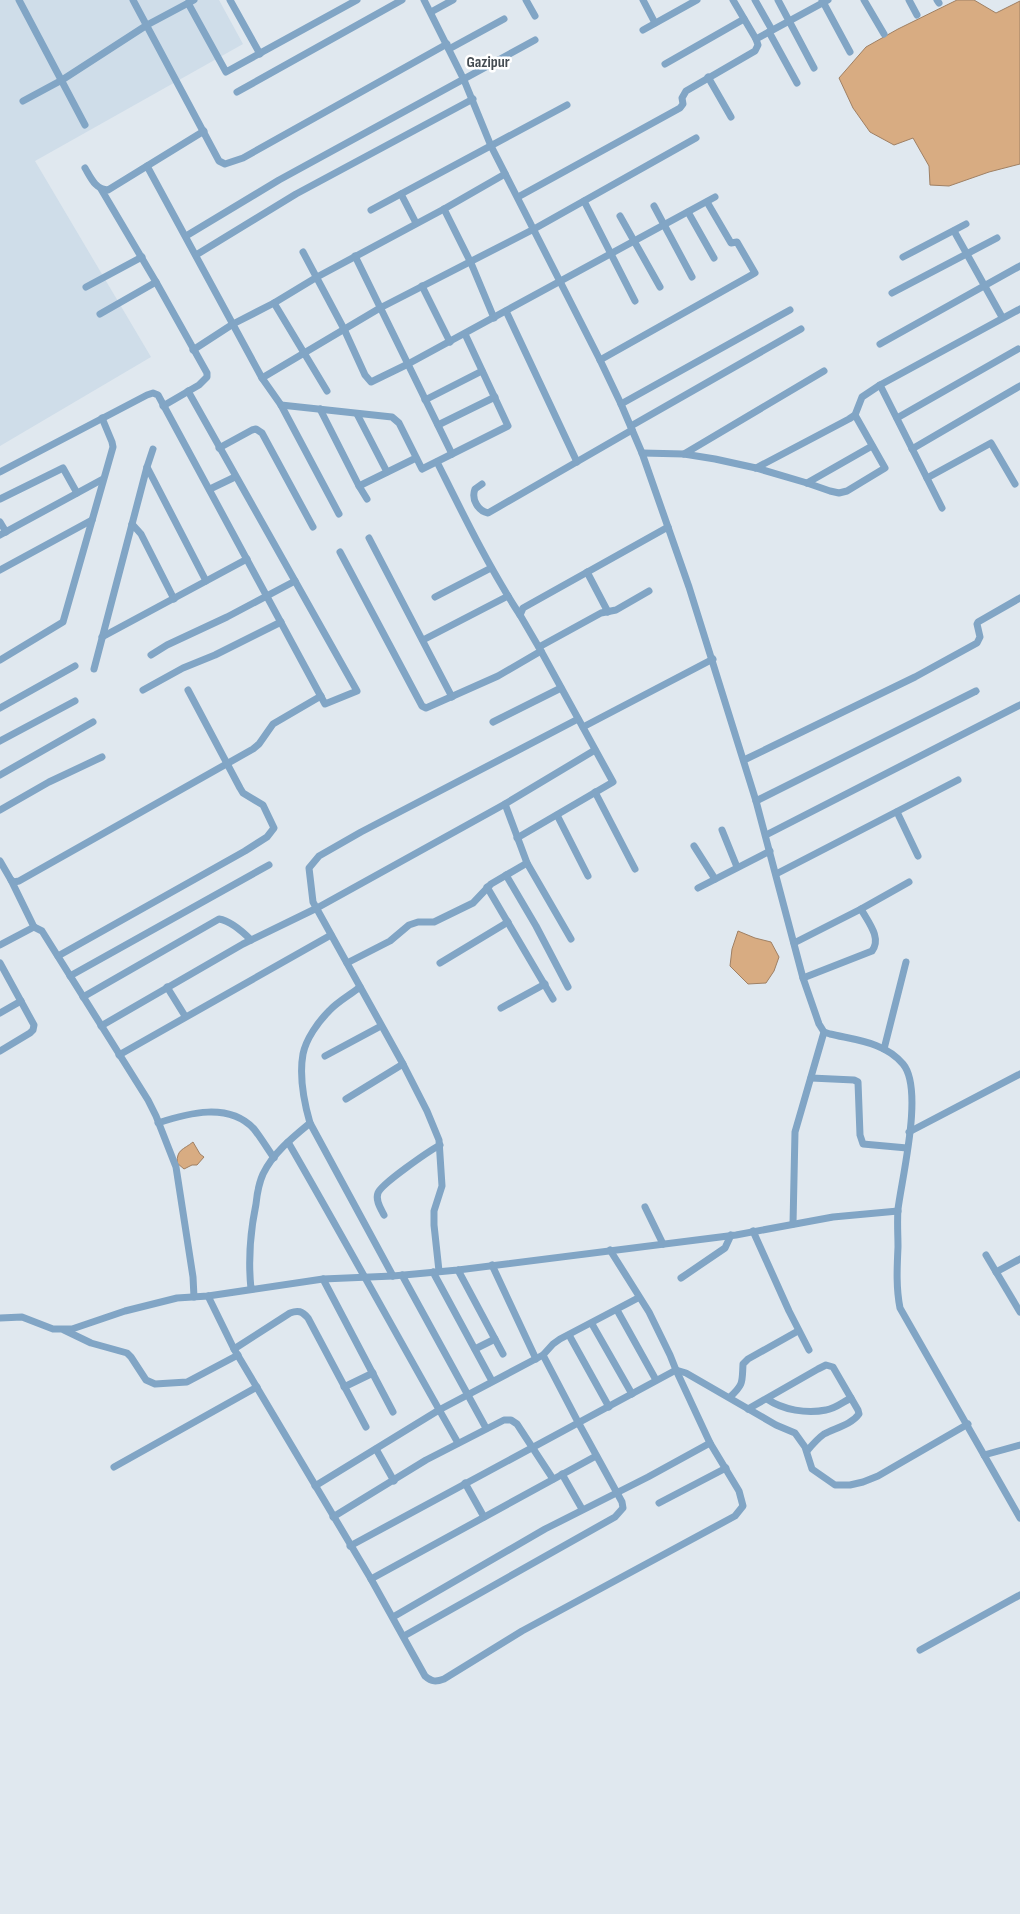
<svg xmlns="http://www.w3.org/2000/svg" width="1020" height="1914" font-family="'Sofia Sans Condensed',sans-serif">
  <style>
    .built { fill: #cfdde9 }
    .water { fill: #d8ac82; stroke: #9f8064 }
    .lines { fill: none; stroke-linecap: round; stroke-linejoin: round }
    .street { stroke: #81a5c5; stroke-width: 7 }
    .labels { text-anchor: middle; stroke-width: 5; stroke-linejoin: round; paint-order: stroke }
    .neighbourhood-label { font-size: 16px; font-weight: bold; fill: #454c52; stroke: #fff }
  </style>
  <rect width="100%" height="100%" fill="#e0e8ef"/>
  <polygon class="built" points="0,0 219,0 243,44 35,161 151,357 0,446"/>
  <g class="water">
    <polygon points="957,0 974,0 996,13 1020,1 1020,164 989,172 949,186 930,185 929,166 913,138 894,145 870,132 853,108 839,78 866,47 898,29"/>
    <polygon points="738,931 755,938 771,942 779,957 774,971 766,983 748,984 730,966 732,949"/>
    <path d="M193,1142L200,1154L204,1157L197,1165H192L184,1169L177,1163C177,1149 183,1150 193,1142Z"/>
  </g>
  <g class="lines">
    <g class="street">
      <polyline points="19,0 85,125"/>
      <polyline points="133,0 219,161 225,164 243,158 447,44"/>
      <polyline points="230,0 260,54"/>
      <path d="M424,0L464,80L491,146L600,360L621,404L642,453L689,587L756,801L803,978L819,1024L824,1032L830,1034C855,1040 885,1042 903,1064C924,1089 902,1177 898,1209C897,1222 898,1235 898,1247C897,1268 896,1288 900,1308L1020,1518"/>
      <polyline points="526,0 535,16"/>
      <polyline points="643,0 655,23"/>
      <polyline points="755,0 772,30"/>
      <polyline points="778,0 814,68"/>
      <polyline points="822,0 850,52"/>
      <polyline points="864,0 884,34"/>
      <polyline points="909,0 917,15"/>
      <polyline points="937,0 939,3"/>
      <polyline points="188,3 226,72 357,0"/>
      <polyline points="431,12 453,0"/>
      <polyline points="643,30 697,0"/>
      <polyline points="769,32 797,83"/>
      <polyline points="756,39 828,0"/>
      <polyline points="449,49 504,19"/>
      <polyline points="665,64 744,19"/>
      <polyline points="708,77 731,117"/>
      <polyline points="237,92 402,0"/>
      <polyline points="23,101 62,80 147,25 194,0"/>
      <polyline points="147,166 262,378 281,405 339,514"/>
      <path d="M85,168C91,178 95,189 108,190L204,131"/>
      <polyline points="101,189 156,282 207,373 207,377 199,385 163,406"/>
      <polyline points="401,194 416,223"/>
      <polyline points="518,197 680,108 683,104 682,98 686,91 755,51 758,45 756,39 733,0"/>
      <polyline points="584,201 635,301"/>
      <polyline points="654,206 692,277"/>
      <polyline points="444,209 471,263 494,318"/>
      <polyline points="371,210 567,105"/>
      <polyline points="688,212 714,258"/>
      <polyline points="620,216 660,287"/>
      <polyline points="954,231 1002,317"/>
      <polyline points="186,236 279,180 535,40"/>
      <polyline points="303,252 344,329 365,375 371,382 408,364 715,197"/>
      <polyline points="196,255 296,194 473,99"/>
      <polyline points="355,256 452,454"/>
      <polyline points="903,257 966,224"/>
      <polyline points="422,286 450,342"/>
      <polyline points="86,287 142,257"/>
      <polyline points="892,293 997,238"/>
      <polyline points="274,303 327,391"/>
      <polyline points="506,311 577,462"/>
      <polyline points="100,314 156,282"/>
      <polyline points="880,344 1020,266"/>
      <polyline points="193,350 233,324 274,303 317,277 444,209 505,174"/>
      <polyline points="600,360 755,273 737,242 731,243 707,202"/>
      <polyline points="262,378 380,308 534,229 696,138"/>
      <polyline points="880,385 942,508"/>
      <polyline points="425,400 482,371"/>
      <polyline points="621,404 790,310"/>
      <polyline points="281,405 392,417 399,423 422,469 508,426 465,334"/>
      <polyline points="320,409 359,486 367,499"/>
      <polyline points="357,414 387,472"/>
      <polyline points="897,418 1018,349"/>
      <polyline points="438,425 495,397"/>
      <polyline points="631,426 801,329"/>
      <polyline points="219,448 252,430 256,429 262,433 313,527"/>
      <polyline points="912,449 1020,386"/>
      <polyline points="642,453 684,454 715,459 756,468 807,483 830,491 839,493 847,491 885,468 855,415"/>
      <polyline points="684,454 824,371"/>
      <path d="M437,462C463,514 488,566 520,615"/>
      <polyline points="147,467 206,581"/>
      <polyline points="756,468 849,419 855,415 862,397 880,385 1020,309"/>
      <polyline points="0,472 147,395 153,393 158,395 325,704 357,691 188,391"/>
      <polyline points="927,478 991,443 1015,484"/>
      <polyline points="807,483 872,446"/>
      <path d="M482,484L475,489C471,499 478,511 488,513L632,430"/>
      <polyline points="359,486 416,458"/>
      <polyline points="210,489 235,477"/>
      <polyline points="0,499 63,468 77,493"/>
      <polyline points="0,522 6,532"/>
      <polyline points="132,524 141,534 174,599"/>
      <polyline points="0,535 103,479"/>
      <polyline points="369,538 452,697"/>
      <polyline points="340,552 422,706 426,708 498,676 541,651 520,615 523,608 668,527"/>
      <polyline points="0,570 92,520"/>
      <polyline points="587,572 608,612"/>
      <polyline points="435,597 491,568"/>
      <polyline points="102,637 247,559"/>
      <polyline points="423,640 508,596"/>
      <polyline points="539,647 601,613 616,610 649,591"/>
      <polyline points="151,655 167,645 227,617 295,581"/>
      <polyline points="0,660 63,622 113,447 112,442 102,418"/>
      <polyline points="94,669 147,467 153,449"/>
      <polyline points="143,690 183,668 215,655 281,622"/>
      <polyline points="0,708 75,666"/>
      <polyline points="493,722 561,688"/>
      <polyline points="583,727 713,659"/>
      <polyline points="0,741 75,701"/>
      <polyline points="744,760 915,677 977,643 980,637 977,624 978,622 1020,598"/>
      <polyline points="0,775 93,722"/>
      <polyline points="595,792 635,869"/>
      <polyline points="756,801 976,691"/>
      <polyline points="505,804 527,863 571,939"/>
      <polyline points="0,810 49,782 102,757"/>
      <polyline points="897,812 918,856"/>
      <polyline points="557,815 588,876"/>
      <polyline points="722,830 737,867"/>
      <polyline points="766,835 1020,705"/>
      <polyline points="517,838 613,782 541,651"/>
      <polyline points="694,846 715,879"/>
      <polyline points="0,861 11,880 14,882 19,881 253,749 259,744 273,724 321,696"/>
      <polyline points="776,874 958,780"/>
      <polyline points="506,875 536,926 568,987"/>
      <polyline points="11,880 34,927"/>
      <polyline points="487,887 553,999"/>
      <polyline points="698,888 770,851"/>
      <polyline points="794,943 861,909 909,882"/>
      <polyline points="0,945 34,927 42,931 148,1100 156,1116 176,1167 193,1277 194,1297"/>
      <polyline points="58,956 245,851 267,837 274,828 263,805 243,793 240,788 188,690"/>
      <polyline points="0,963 34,1025 33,1030 30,1033 0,1051"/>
      <polyline points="347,963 390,941 409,925 418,922 434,922 473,903 491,884 527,863"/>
      <polyline points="440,963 508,922"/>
      <polyline points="70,976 269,865"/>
      <path d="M803,978L872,951C882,938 868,922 861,909"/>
      <polyline points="167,987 185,1016"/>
      <path d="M360,987C350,995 337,1002 329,1011C318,1022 306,1039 303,1054C299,1076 304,1102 310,1123L393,1276"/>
      <path d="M83,997L219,919C231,921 243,932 251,940"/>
      <polyline points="501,1008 545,984"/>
      <polyline points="0,1013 21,1001"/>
      <polyline points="101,1026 243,944 317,908 505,804 595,750"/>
      <polyline points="884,1049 906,962"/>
      <polyline points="119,1055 331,935"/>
      <polyline points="325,1056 381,1026"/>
      <polyline points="811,1078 854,1080 858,1082 860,1135 863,1144 907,1148"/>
      <polyline points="346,1099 403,1064"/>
      <path d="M158,1123C188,1113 229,1102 254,1129C261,1138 267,1148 274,1158"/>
      <polyline points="909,1132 1020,1074"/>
      <path d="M288,1142C346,1242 401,1343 458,1443"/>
      <polyline points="645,1207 663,1244"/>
      <path d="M384,1215C381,1209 375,1200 378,1193C381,1184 429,1151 440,1145"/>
      <polyline points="793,1224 795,1132 824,1032"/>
      <polyline points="753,1231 789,1311 809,1350"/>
      <polyline points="986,1255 1020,1312"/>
      <polyline points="492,1265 536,1359"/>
      <polyline points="458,1270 503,1354"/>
      <polyline points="439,1271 434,1225 434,1211 442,1186 439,1140 427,1111 403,1064 313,902 309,868 319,856 361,832 578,719"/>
      <polyline points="433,1272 492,1381"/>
      <polyline points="996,1272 1020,1259"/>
      <polyline points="402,1275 486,1428"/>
      <polyline points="681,1278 725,1248 731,1235"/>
      <polyline points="323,1279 393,1412"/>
      <path d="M251,1289C248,1260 250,1233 256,1204C257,1194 259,1183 263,1174C273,1153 293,1137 310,1123"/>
      <path d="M208,1296L234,1349L371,1579L425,1676C432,1682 436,1682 444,1679L522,1631L735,1516L743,1506L739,1491L710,1443L676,1370L670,1355L649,1312L610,1250"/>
      <polyline points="617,1310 656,1380"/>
      <polyline points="0,1318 22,1317 53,1329 72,1329 125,1311 177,1298 208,1296 323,1279 393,1276 458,1270 736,1235 833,1217 898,1211"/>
      <polyline points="592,1324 632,1394"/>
      <polyline points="64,1330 91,1343 127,1353 131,1357 146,1380 155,1384 187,1382 238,1355"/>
      <polyline points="569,1335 609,1407"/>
      <path d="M234,1349L290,1313C298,1310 302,1311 308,1318L366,1427"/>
      <polyline points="475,1349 495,1339"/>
      <polyline points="344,1387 373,1373"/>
      <path d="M730,1397C744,1384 742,1382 743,1364L748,1359L798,1331"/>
      <path d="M767,1399C783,1410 807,1414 826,1410C835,1409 843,1402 851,1398"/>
      <path d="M748,1409L818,1369L826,1365L833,1367L858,1410L859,1414C851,1425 835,1428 824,1434C817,1439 812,1445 807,1451"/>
      <polyline points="376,1449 394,1481"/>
      <polyline points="984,1455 1020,1445"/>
      <polyline points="114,1467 257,1387"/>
      <polyline points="562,1474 582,1509"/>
      <polyline points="465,1483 484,1517"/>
      <polyline points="315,1486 439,1410 543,1355 553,1344 560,1339 638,1298"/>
      <polyline points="659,1503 726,1468"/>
      <polyline points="333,1517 426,1460 504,1420 511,1420 517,1424 553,1479"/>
      <polyline points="350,1546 676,1370 686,1373 776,1425 795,1433 805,1447 812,1469 835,1485 850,1485 863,1482 878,1476 968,1424"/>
      <polyline points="371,1579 596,1456"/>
      <polyline points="393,1617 545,1529 648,1477 710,1443"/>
      <polyline points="404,1636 615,1517 623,1508 622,1502 578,1422 543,1355"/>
      <polyline points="920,1650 1020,1595"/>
    </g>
  </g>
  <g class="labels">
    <g class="neighbourhood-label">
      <text x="488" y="67">Gazipur</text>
    </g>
  </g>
</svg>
